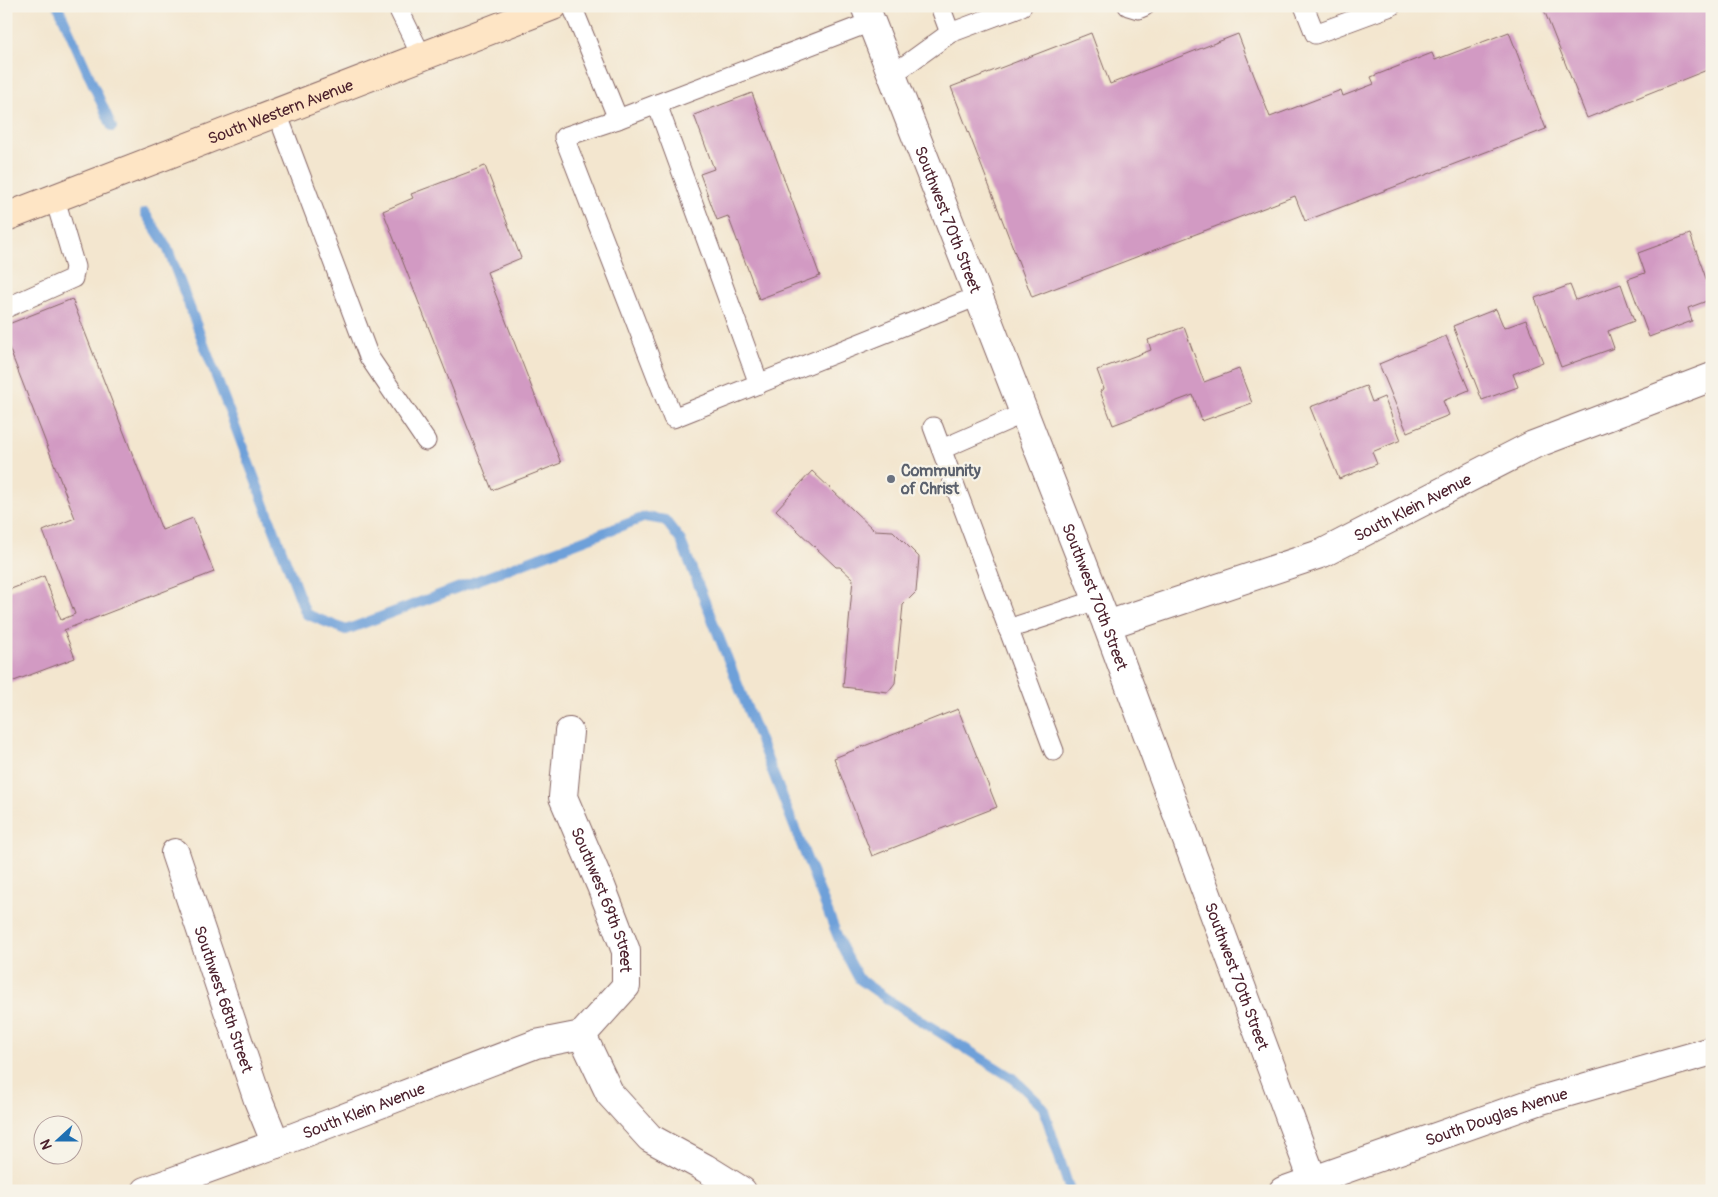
<svg xmlns="http://www.w3.org/2000/svg" width="1718" height="1197" font-family="Pangolin,sans-serif">
  <style>
    .lines { fill: none; stroke-linecap: round; stroke-linejoin: round }
    .stream { stroke: #6ea0d9; stroke-width: 10 }
    .building { fill: #d29ac3 }
    .lane-casing { stroke: #856564; stroke-width: 21 }
    .street-casing { stroke: #856564; stroke-width: 30 }
    .secondary-casing { stroke: #856564; stroke-width: 30 }
    .lane { stroke: #fff; stroke-width: 19 }
    .street { stroke: #fff; stroke-width: 28 }
    .secondary { stroke: #fee5c5; stroke-width: 28 }
    .worship-dot { fill: #6b7280; stroke: #f7f3e8; stroke-width: 2 }
    .labels { text-anchor: middle; stroke-width: 4.5; stroke-linejoin: round; paint-order: stroke }
    .street-label { font-size: 16px; fill: #4a1f2b; stroke: #f7f3e8 }
    .worship-label { font-size: 16px; font-weight: bold; fill: #5b616d; stroke: #f7f3e8; text-anchor: start }
  </style>
  <rect width="100%" height="100%" fill="#f7f3e8"/>
  <filter id="ink" filterUnits="userSpaceOnUse"><feTurbulence type="fractalNoise" baseFrequency=".02" numOctaves="2"/><feDisplacementMap in="SourceGraphic" scale="10" xChannelSelector="R" yChannelSelector="G"/><feConvolveMatrix kernelMatrix="1 2 1 2 8 2 1 2 1" color-interpolation-filters="sRGB"/></filter>
  <filter id="wash" filterUnits="userSpaceOnUse"><feTurbulence type="fractalNoise" baseFrequency=".0096" numOctaves="4" result="noise"/><feDisplacementMap in="SourceGraphic" scale="20" xChannelSelector="R" yChannelSelector="G"/><feGaussianBlur stdDeviation="1.12" result="paint"/><feColorMatrix in="noise" values="0 0 0 0 0 0 0 0 0 0 0 0 0 0 0 0 0 1.4 0 .05"/><feComposite in="paint" operator="in"/></filter>
  <g filter="url(#wash)">
    <rect width="100%" height="100%" fill="#f3e6cf"/>
    <g class="lines">
      <g class="stream">
        <polyline points="58,6 112,127"/>
        <polyline points="145,213 167,247 306,614 346,630 645,517 665,520 681,541 841,945 859,979 893,1003 1014,1079 1043,1107 1070,1191"/>
      </g>
    </g>
    <g id="blocks">
      <g class="building">
        <polygon points="1553,6 1712,6 1712,68 1587,118 1544,10"/>
        <polygon points="1509,32 1546,129 1305,221 1295,196 1032,297 951,87 1091,33 1110,84 1238,34 1270,117 1341,90 1343,96 1374,84 1371,77 1432,53 1435,60"/>
        <polygon points="752,93 820,276 759,299 728,216 717,220 700,174 714,169 694,115"/>
        <polygon points="485,166 521,258 487,272 561,463 492,490 383,211 413,198 411,194"/>
        <polygon points="1690,234 1712,295 1712,299 1688,308 1692,321 1649,337 1628,279 1645,273 1638,253"/>
        <polygon points="1621,284 1634,321 1608,331 1614,348 1561,367 1535,298 1570,285 1576,300"/>
        <polygon points="72,299 162,530 193,518 214,572 64,630 75,658 6,684 6,591 44,576 61,620 75,614 43,531 75,518 6,340 6,325"/>
        <polygon points="1496,309 1504,328 1526,320 1543,362 1513,374 1518,387 1482,400 1453,326"/>
        <polygon points="1184,327 1204,382 1239,369 1252,403 1202,421 1193,395 1113,425 1100,391 1104,389 1097,370 1151,350 1148,340"/>
        <polygon points="1446,336 1469,390 1443,401 1449,415 1407,432 1379,364"/>
        <polygon points="1366,386 1372,402 1384,397 1401,440 1372,452 1377,464 1339,479 1310,407"/>
        <polygon points="812,471 874,530 893,531 919,557 916,592 903,605 895,683 888,692 843,687 853,579 840,567 836,567 776,510"/>
        <polygon points="958,709 997,807 872,856 834,758"/>
      </g>
    </g>
  </g>
  <g filter="url(#ink)">
    <use href="#blocks" fill-opacity="0" stroke="#856564" stroke-width="1"/>
    <g class="lines">
      <g class="lane-casing">
        <g id="lane">
          <polyline points="397,6 422,57"/>
          <polyline points="572,6 618,119 871,22"/>
          <polyline points="940,6 950,33"/>
          <polyline points="1128,6 1138,9 1145,6"/>
          <polyline points="1304,6 1315,34 1391,6"/>
          <polyline points="892,75 950,33 1022,6"/>
          <polyline points="657,104 759,384"/>
          <polyline points="277,113 369,357 426,441"/>
          <polyline points="618,119 564,137 673,418 978,296"/>
          <polyline points="6,308 73,278 75,267 55,199"/>
          <polyline points="933,427 1054,751"/>
          <polyline points="942,449 1024,413"/>
          <polyline points="1008,629 1097,600"/>
        </g>
      </g>
      <g class="street-casing">
        <g id="street">
          <path id="s1" d="M865,6L1107,625L1317,1191"/>
          <path id="s2" d="M1107,625L1323,553L1533,445L1712,377"/>
          <path id="s3" d="M569,732L563,797L601,886L626,951V986L582,1035L610,1094L650,1138L705,1168L742,1191"/>
          <path id="s4" d="M175,853L258,1100L276,1144"/>
          <path id="s5" d="M146,1191L276,1144L536,1044L582,1035"/>
          <path id="s6" d="M1283,1191L1541,1100L1712,1051"/>
        </g>
      </g>
      <g class="secondary-casing">
        <g id="secondary">
          <path id="s7" d="M6,217L553,6"/>
        </g>
      </g>
      <use href="#lane" class="lane"/>
      <use href="#street" class="street"/>
      <use href="#secondary" class="secondary"/>
    </g>
  </g>
  <circle class="worship-dot" cx="891" cy="479" r="5"/>
  <g class="labels">
    <g class="street-label">
      <text dy="6" stroke="none"><textPath href="#s7" startOffset="294">South Western Avenue</textPath></text>
      <text dy="6" stroke="none"><textPath href="#s1" startOffset="229">Southwest 70th Street</textPath></text>
      <text dy="6" stroke="none"><textPath href="#s2" startOffset="328">South Klein Avenue</textPath></text>
      <text dy="6" stroke="none"><textPath href="#s1" startOffset="634">Southwest 70th Street</textPath></text>
      <text dy="6" stroke="none"><textPath href="#s3" startOffset="176">Southwest 69th Street</textPath></text>
      <text dy="6" stroke="none"><textPath href="#s1" startOffset="1039">Southwest 70th Street</textPath></text>
      <text dy="6" stroke="none"><textPath href="#s4" startOffset="154">Southwest 68th Street</textPath></text>
      <text dy="6" stroke="none"><textPath href="#s5" startOffset="232">South Klein Avenue</textPath></text>
      <text dy="6" stroke="none"><textPath href="#s6" startOffset="226">South Douglas Avenue</textPath></text>
    </g>
    <g class="worship-label">
      <text x="901" y="476">Community<tspan x="901" dy="18">of Christ</tspan></text>
    </g>
  </g>
  <rect width="1718" height="1197" fill="none" stroke="#f7f3e8" stroke-width="25"/>
  <g transform="translate(58 1140) rotate(249)"><circle r="24" fill="#f7f3e8" stroke="#b29e9c"/>
  <path d="M0-4L9 19L0 12L-9 19Z" fill="#1f6fb2"/>
  <text y="-8" font-size="14" font-weight="bold" text-anchor="middle" fill="#4a1f2b">N</text>
  </g>
</svg>
